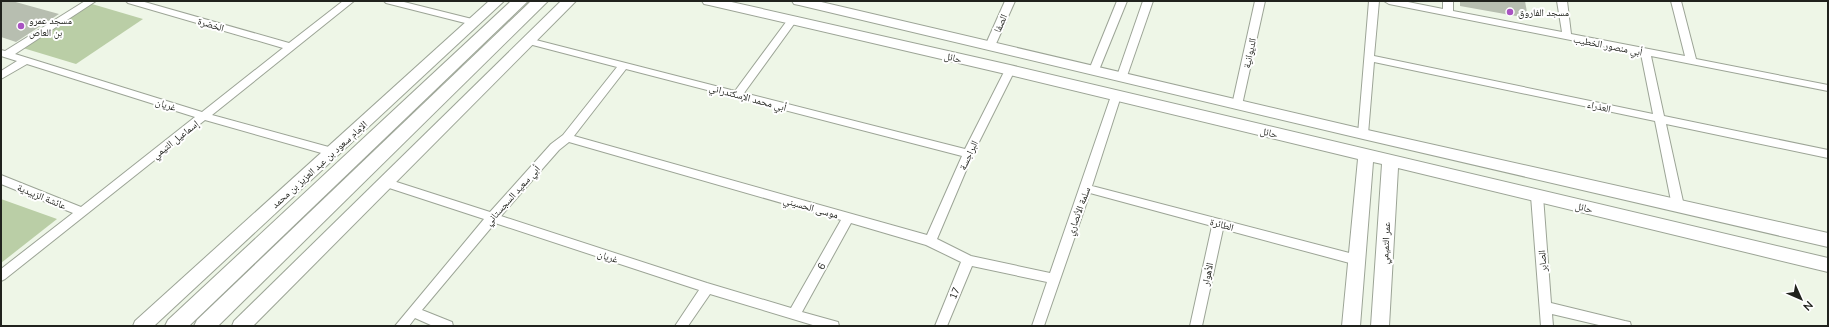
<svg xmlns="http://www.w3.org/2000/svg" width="1829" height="327" font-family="'Nunito Sans','Noto Naskh Arabic',sans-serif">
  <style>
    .green { fill: #bacea6 }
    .building { fill: #b7beb0 }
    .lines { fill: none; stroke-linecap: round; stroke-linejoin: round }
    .street-casing { stroke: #9ca496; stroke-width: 2 }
    .secondary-casing { stroke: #9ca496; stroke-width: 2 }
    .primary-casing { stroke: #9ca496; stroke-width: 2 }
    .street { fill: #fff; fill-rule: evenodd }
    .secondary { fill: #fff; fill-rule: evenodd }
    .primary { fill: #fff; fill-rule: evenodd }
    .poi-dot { fill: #a953c2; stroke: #fff; stroke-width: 1.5 }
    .labels { text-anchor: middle; stroke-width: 4; stroke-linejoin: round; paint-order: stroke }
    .poi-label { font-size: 10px; fill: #20221d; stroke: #fff; text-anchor: start }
    .street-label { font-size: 10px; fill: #20221d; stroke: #fff }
  </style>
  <rect width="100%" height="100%" fill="#eef6e7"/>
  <g class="green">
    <polygon points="92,4 143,19 76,64 23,48"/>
    <polygon points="1,199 57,219 1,263"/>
  </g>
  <g class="building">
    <polygon points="1,1 12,1 59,14 16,42 1,37"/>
    <polygon points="1460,1 1525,1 1528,18 1460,6"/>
  </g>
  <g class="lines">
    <g class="street-casing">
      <g id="street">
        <polygon points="85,1 96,1 15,54 202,112 283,48 128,3 126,1 141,1 289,43 343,1 354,1 212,115 336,149 337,152 336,155 332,156 205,120 5,279 1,281 1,269 73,213 1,184 1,175 81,207 195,117 27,64 1,79 1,71 17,61 1,56 1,50 5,51"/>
        <polygon points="384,1 400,1 476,20 478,22 473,25 386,3"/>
        <polygon points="1005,1 1015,1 995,46 990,49 987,48 985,46"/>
        <polygon points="1117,1 1127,1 1099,70 1094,73 1090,72 1089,70"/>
        <polygon points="1143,1 1153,1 1127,76 1126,78 1118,78 1117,76"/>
        <polygon points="1255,1 1265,1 1242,105 1237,109 1232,105"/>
        <polygon points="1369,1 1379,1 1374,56 1653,114 1641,54 1389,4 1384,1 1403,1 1443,9 1443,1 1453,1 1453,11 1562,32 1557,1 1567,1 1571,34 1685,56 1671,1 1681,1 1696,59 1828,85 1828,91 1651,56 1664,116 1828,150 1828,158 1666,124 1684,206 1682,209 1674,209 1672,206 1655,121 1374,62 1368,134 1363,138 1359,137 1358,134"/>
        <path d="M792,17L797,20L744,93L965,149L1005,70L1010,67L1014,68L1015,70L973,154L937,239L971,256L1050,273L1111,96L1116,93L1121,96L1092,186L1357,255L1361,257L1363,260L1361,263L1357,265L1223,229L1202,326H1190L1212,226L1090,193L1044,326H1032L1047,282L972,266L947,326H935L961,262L926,245L851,223L802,312L838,322L839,326H816L710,294L688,326H675L699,290L495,223L422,310L452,322L453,326H433L415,318L409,326H395L484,219L380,185L378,182L380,179L384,178L490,212L551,144L563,135L617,67L525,43L523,41L525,39L528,38L735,91L789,18ZM626,69L962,156L927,235L574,136ZM569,142L841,220L791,308L707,283L501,216L559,150Z"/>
        <polygon points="1537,192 1541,193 1543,196 1551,303 1625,321 1630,322 1631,326 1603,326 1552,314 1553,326 1541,326 1531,196 1533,193"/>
      </g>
    </g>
    <g class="secondary-casing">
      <g id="secondary">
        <polygon points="489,1 504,1 154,326 133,326 135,321"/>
        <polygon points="561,1 576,1 253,326 232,326 234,321"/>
        <polygon points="702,1 727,1 1010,65 1828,258 1828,272 1398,168 1389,326 1371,326 1382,164 1373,162 1360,326 1342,326 1358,159 1010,75 709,5 704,4"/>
        <polygon points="792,1 817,1 1363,129 1828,233 1828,247 1363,139 799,5 794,4"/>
      </g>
    </g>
    <g class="primary-casing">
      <g id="primary">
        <polygon points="511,1 528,1 189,326 165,326 168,320"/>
        <polygon points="531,1 548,1 218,326 194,326 197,320"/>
      </g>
    </g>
    <use href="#street" class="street"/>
    <use href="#secondary" class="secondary"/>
    <use href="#primary" class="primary"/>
  </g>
  <g class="poi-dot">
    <circle cx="1510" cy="12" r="4"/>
    <circle cx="21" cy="26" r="4"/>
  </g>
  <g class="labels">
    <g class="poi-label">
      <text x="1518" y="16">مسجد الفاروق</text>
      <text x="29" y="24">مسجد عمرو<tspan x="29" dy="12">بن العاص</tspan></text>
    </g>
    <g class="street-label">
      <text transform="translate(1000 23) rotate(-66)" y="4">الصفا</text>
      <text transform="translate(211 24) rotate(16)" y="4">الخضرة</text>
      <text transform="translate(1608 45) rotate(11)" y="4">أبي منصور الخطيب</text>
      <text transform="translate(1249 53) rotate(-78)" y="4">الديوانية</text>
      <text transform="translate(953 57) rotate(13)" y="4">حائل</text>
      <text transform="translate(748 97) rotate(15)" y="4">أبي محمد الإسكندراني</text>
      <text transform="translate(166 104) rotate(17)" y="4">غريان</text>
      <text transform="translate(1599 106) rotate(12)" y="4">العذراء</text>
      <text transform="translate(1269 132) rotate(13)" y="4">حائل</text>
      <text transform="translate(175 139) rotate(-38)" y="4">إسماعيل التيمي</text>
      <text transform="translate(968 155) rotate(-65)" y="4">البراجسة</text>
      <text transform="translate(319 164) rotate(-42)" y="4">الإمام سعود بن عبد العزيز بن محمد</text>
      <text transform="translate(512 195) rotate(-48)" y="4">أبي سعيد السجستاني</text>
      <text transform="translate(42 196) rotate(22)" y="4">عائشة الزبيدية</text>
      <text transform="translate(811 207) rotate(16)" y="4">موسى الحسيني</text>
      <text transform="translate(1584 207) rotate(13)" y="4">حائل</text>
      <text transform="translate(1078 211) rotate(-70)" y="4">سلمة الأنصاري</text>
      <text transform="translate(1222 224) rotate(15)" y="4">الطائرة</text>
      <text transform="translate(1385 243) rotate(-87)" y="4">عمر التميمي</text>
      <text transform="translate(608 256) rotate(18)" y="4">غريان</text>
      <text transform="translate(1542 261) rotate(-95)" y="4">الصابر</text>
      <text transform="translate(821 266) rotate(-61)" y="4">6</text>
      <text transform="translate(1207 274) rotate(-78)" y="4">الأهوار</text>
      <text transform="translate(954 293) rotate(-68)" y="4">17</text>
    </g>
  </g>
  <rect width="1829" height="327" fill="none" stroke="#20221d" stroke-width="4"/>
  <g transform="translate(1801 299) rotate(135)" stroke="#ffffff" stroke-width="3" paint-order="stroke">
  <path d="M0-3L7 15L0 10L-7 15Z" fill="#20221d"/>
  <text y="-6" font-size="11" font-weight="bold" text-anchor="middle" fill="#20221d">N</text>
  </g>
</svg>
